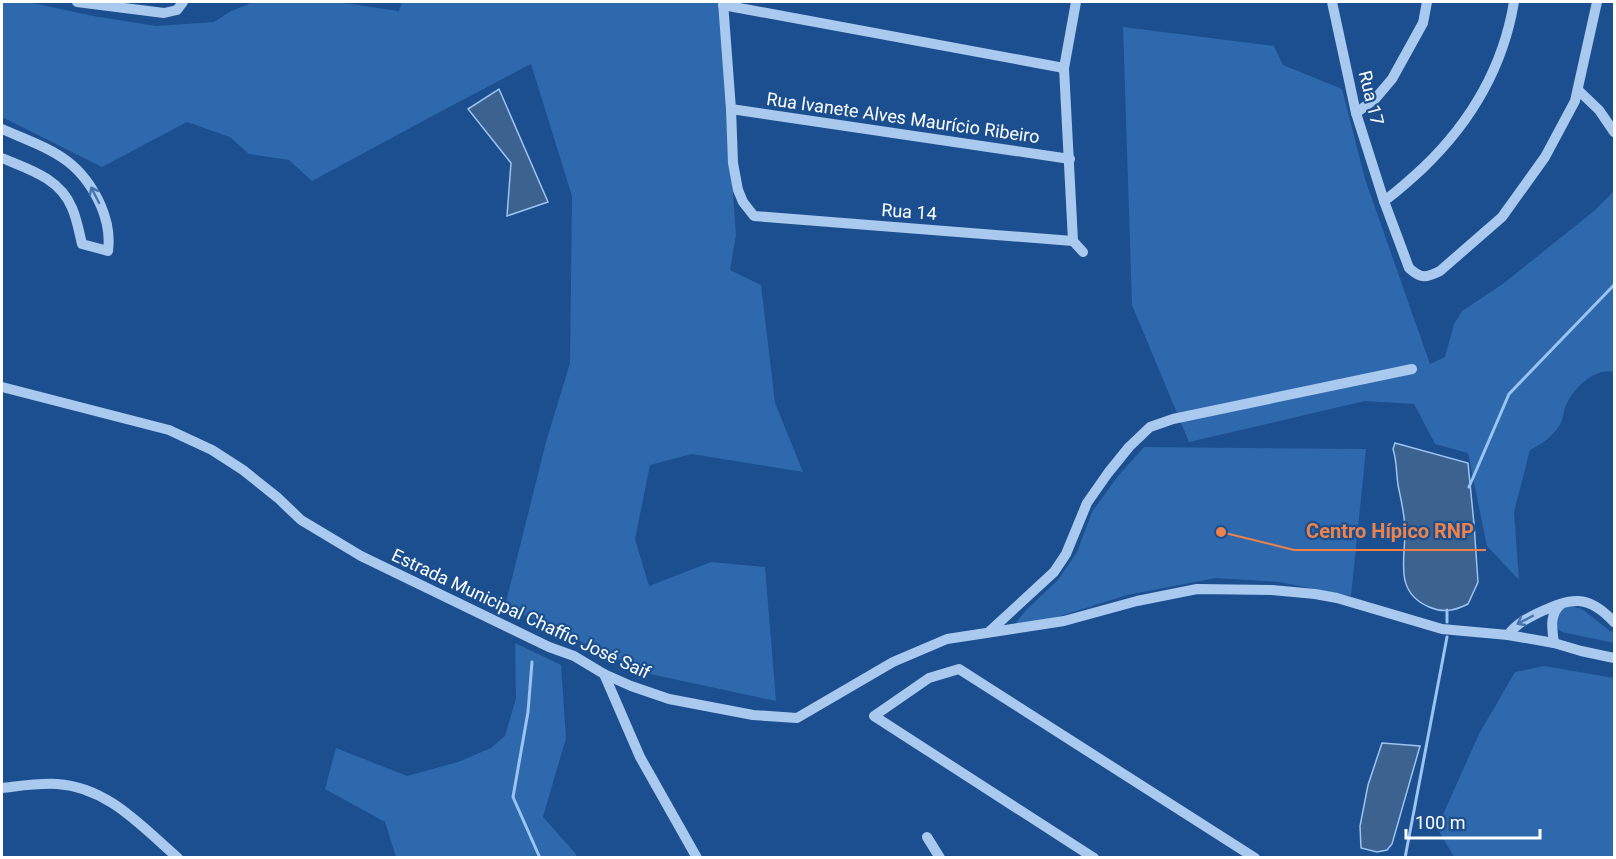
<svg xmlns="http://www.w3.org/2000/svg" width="1616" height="859" font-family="Roboto,sans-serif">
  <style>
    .green { fill: #2e69ad }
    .water { fill: #3c6290; stroke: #9cc4f0; stroke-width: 1.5 }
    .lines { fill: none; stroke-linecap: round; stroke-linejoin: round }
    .stream { stroke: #9cc4f0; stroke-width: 3 }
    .minor { stroke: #a9c9ee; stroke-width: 10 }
    .oneway { stroke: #4674ac }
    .labels { text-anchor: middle; stroke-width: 4.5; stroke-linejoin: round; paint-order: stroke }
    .street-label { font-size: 18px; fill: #fff; stroke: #1b4f8f }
    .leader { fill: none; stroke: #ee8249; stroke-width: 2 }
    .callout-dot { fill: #ee8249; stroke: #1b4f8f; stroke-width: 2 }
    .callout-label { font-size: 20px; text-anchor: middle; font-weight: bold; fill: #ee8249; stroke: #1b4f8f; stroke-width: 4.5; stroke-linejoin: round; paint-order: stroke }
  </style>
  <rect width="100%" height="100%" fill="#1b4f8f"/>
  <g class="green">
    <polygon points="2,2 28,2 93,16 156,26 214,22 231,11 254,2 337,2 399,11 402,2 719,2 736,235 730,270 761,285 775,403 803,472 692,454 650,465 635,539 649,586 711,562 765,567 776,701 650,674 505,606 546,442 570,363 572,196 531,64 436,114 312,181 289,160 249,154 230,137 187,122 102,167 2,117"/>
    <path d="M1123,27L1274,46L1283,65L1342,89L1365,179L1430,364L1445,357L1454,324L1462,311L1504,283L1594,211L1614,191V372C1594,367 1571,390 1565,408C1563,414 1563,421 1559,426C1551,438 1543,443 1530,450L1514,512L1519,580L1487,546L1468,453L1435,444L1414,404L1365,401L1189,442L1132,305Z"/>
    <polygon points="1144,447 1366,449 1351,596 1279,582 1216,578 1127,595 1054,618 1015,624 1026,610 1058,580 1077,552 1092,512 1118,476"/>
    <polygon points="1571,606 1582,609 1610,631 1614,632 1614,643 1562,632 1557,629 1556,616 1561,608"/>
    <polygon points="515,643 561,665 566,738 543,817 576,854 576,857 396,857 385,822 325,789 336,748 407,776 458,762 491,748 505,736 516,698"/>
    <polygon points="1544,666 1614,678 1614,857 1454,857 1437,828 1479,734 1515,672"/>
  </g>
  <g class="water">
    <polygon points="499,89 548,202 507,216 511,163 468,109"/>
    <path d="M1395,443L1468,463L1474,524L1478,582L1468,604C1454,611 1443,613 1429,607C1394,592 1405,560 1405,531C1405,515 1401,500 1398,485C1396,471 1397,462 1393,449Z"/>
    <polygon points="1382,743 1420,746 1392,844 1387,850 1377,852 1361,848 1360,826 1368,785"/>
  </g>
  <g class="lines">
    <g class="stream">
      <polyline points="1469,487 1509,394 1614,285"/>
      <polyline points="1447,622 1447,610"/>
      <polyline points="532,662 528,712 513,797 540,858"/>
      <polyline points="1405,858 1447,637"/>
    </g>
    <g class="minor">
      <polyline points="77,2 164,13 177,10 183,2"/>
      <polyline points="723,2 731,109 733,163 738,190 743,202 754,216 1073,241"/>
      <polyline points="1076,2 1064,68 1073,241 1083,252"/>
      <path d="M1332,2L1356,113L1384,201L1409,268C1421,279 1426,278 1440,271L1502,217L1545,157L1575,101L1597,2"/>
      <polyline points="723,5 1064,68"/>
      <polyline points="1578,90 1599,110 1614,132"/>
      <polyline points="731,109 1070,159"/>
      <polyline points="1356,113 1375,99 1392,79 1423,23 1427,2"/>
      <path d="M2,129C47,149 79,156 101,206C107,220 110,236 108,251L82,244C79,232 77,219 72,208C60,178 28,169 2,158"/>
      <path d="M1384,201C1398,191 1410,180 1423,168C1471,122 1503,68 1514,2"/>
      <polyline points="2,387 169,430 212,450 243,470 278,498 301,520 361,556 549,647 574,656 604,674 631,686 669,699 753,715 797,718 893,662 947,639 1064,621 1137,601 1197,589 1272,590 1315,594 1337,598 1442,629 1508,635 1554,643 1581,651 1614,658"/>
      <polyline points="990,631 1054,572 1066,554 1087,503 1108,473 1129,447 1150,427 1173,419 1412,369"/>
      <path d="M1508,635C1516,624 1526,619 1538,613C1571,598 1587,593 1614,622"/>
      <path d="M1554,643C1552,628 1549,615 1561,604"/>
      <polyline points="604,674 640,757 697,858"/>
      <path d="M2,788C20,786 38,783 57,784C108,787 142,827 178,858"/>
      <polyline points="927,837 940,858"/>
      <polyline points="1094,858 874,716 929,678 959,669 1255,858"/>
    </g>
  </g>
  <defs><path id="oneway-shaft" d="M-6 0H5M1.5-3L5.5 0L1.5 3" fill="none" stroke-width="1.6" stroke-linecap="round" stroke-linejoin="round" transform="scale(1.5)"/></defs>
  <g class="oneway">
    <use href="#oneway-shaft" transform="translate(95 195) rotate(-117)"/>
    <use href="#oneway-shaft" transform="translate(1525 620) rotate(152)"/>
  </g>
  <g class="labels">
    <g class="street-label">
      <text transform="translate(1371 98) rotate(76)" y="6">Rua 17</text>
      <text transform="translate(903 118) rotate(8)" y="6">Rua lvanete Alves Maurício Ribeiro</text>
      <text transform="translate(909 212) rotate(4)" y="6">Rua 14</text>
      <text transform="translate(521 614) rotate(25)" y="6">Estrada Municipal Chaffic José Saif</text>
    </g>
  </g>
  <path class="leader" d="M1221 532L1294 550H1486"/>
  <circle class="callout-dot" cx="1221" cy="532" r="6"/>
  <g class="callout-label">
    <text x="1390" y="538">Centro Hípico RNP</text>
  </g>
  <rect width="1616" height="859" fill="none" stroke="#ffffff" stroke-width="6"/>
  <path d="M1406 829v9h134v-9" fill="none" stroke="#ffffff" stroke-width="3"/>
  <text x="1415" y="829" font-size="18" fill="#ffffff" stroke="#1b4f8f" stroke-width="4.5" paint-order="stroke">100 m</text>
</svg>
